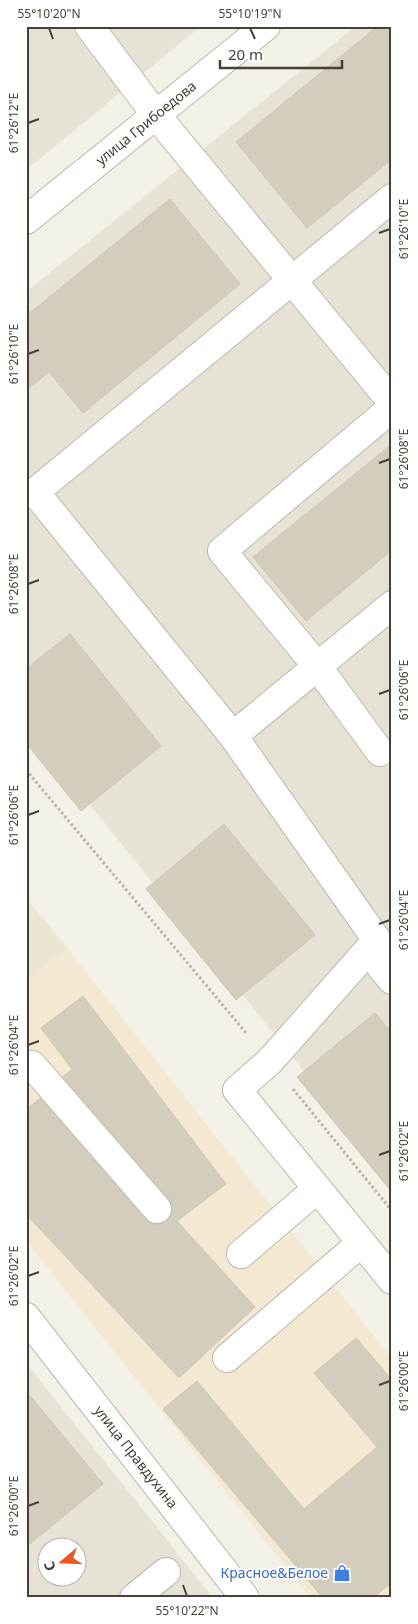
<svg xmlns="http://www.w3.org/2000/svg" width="418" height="1624" font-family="'Noto Sans',sans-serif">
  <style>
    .residential { fill: #e6e2d5; fill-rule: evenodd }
    .commercial { fill: #f3e9d3 }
    .education { fill: #ebe6d1 }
    .building { fill: #d3cdbd; stroke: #cdc5b1 }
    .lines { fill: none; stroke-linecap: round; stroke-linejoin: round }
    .minor-casing { stroke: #bdb8aa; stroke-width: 30 }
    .path { stroke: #beb59c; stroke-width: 3; stroke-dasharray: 2.5 2.5; stroke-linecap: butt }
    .minor { stroke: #fff; stroke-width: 28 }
    .ticks { fill: none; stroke: #454136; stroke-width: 2 }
    .labels { text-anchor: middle; stroke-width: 4; stroke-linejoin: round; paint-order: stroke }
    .street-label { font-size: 14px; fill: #454136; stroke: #fff }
    .shop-label { font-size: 14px; fill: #366cbe; stroke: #fff; text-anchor: end }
    .neatline { fill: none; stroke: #454136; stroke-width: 2 }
    .ticks-label { font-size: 12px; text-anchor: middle; fill: #454136 }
  </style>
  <rect width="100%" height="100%" fill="#f2f0e7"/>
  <g class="residential">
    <polygon points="26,26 201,26 26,170"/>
    <polygon points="356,26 392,26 392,1181 26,725 26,292"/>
    <path d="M26,1363L213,1598H26ZM48,1546H78V1576H48Z"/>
  </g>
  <polygon class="commercial" points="67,948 392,1359 392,1598 311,1598 26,1241 26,980"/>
  <polygon class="education" points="26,898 67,948 26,980"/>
  <g class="building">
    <polygon points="378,26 392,26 392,159 307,228 236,142"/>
    <polygon points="170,199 240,284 83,413 49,372 26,390 26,316"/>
    <polygon points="392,444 392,550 306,621 253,557"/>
    <polygon points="70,634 161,746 81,811 26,743 26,669"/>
    <polygon points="224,824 315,935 236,1000 146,889"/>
    <polygon points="83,996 226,1184 177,1221 255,1307 179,1378 26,1214 26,1110 40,1098 146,1220 152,1224 160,1224 168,1220 172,1214 172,1206 169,1199 63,1077 72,1069 41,1028"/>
    <polygon points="375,1013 392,1033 392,1192 297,1077"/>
    <polygon points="356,1338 392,1380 392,1582 373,1598 323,1598 163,1409 197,1381 304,1509 377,1447 314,1373"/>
    <polygon points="26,1391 103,1484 26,1547"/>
  </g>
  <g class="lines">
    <g class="minor-casing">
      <g id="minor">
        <polyline points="89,26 156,115 392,402"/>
        <polyline points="392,198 35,492 233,736 377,940 381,967 392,980"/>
        <polyline points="26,220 266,26"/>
        <polyline points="233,736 392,605"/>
        <polyline points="380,752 317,666 222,551 392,408"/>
        <polyline points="377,940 270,1061 237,1090 392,1280"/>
        <polyline points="26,1069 32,1065 157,1209"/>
        <polyline points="241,1254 317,1189"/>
        <polyline points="26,1317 245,1598"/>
        <polyline points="227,1358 361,1243"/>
        <polyline points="134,1598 166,1572"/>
      </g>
    </g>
    <g class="path">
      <polyline points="26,770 247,1034"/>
      <polyline points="293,1089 392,1211"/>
    </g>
    <use href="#minor" class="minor"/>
  </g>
  <path class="ticks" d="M49,28L53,39M250,28L255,39M28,123L39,119M379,233L390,229M28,354L39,350M379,463L390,459M28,584L39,580M379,694L390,690M28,815L39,811M379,924L390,920M28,1045L39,1041M379,1155L390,1151M28,1276L39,1272M379,1385L390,1381M28,1506L39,1502M183,1585L187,1596"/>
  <defs>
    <g id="shop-bare" transform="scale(1.35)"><path d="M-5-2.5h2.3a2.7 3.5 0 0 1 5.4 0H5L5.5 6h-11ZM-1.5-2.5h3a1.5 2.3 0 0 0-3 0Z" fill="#3f7fe0" stroke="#fff" stroke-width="2.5" paint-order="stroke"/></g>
  </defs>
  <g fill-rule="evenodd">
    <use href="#shop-bare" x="342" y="1573"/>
  </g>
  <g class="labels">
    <g class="street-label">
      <text transform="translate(146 123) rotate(-39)" y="5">улица Грибоедова</text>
      <text transform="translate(136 1457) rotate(52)" y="5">улица Правдухина</text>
    </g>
    <g class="shop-label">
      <text x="328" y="1578">Красное&amp;Белое</text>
    </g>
  </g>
  <rect width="418" height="1624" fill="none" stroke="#ffffff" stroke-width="55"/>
  <g transform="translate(62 1562) rotate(251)"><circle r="24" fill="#ffffff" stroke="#b5b3af"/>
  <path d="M0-4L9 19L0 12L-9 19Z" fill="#ec5624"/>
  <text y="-8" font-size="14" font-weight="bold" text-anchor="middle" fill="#454136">С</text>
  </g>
  <path d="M220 60v8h122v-8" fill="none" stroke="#454136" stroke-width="2.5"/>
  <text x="228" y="60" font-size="15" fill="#454136" stroke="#ffffff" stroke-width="4" paint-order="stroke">20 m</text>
  <rect x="28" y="28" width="362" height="1568" class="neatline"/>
  <g class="ticks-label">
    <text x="49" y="18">55°10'20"N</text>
    <text x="250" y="18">55°10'19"N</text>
    <text transform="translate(14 123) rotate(-90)" y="4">61°26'12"E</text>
    <text transform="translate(404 229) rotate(-90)" y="4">61°26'10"E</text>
    <text transform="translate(14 354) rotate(-90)" y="4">61°26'10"E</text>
    <text transform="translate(404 459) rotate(-90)" y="4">61°26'08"E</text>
    <text transform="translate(14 584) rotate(-90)" y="4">61°26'08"E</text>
    <text transform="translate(404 690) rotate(-90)" y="4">61°26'06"E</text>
    <text transform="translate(14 815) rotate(-90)" y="4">61°26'06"E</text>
    <text transform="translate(404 920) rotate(-90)" y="4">61°26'04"E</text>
    <text transform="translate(14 1045) rotate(-90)" y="4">61°26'04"E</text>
    <text transform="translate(404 1151) rotate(-90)" y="4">61°26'02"E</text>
    <text transform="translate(14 1276) rotate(-90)" y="4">61°26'02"E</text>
    <text transform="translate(404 1381) rotate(-90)" y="4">61°26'00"E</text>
    <text transform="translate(14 1506) rotate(-90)" y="4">61°26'00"E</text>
    <text x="187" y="1615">55°10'22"N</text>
  </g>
</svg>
